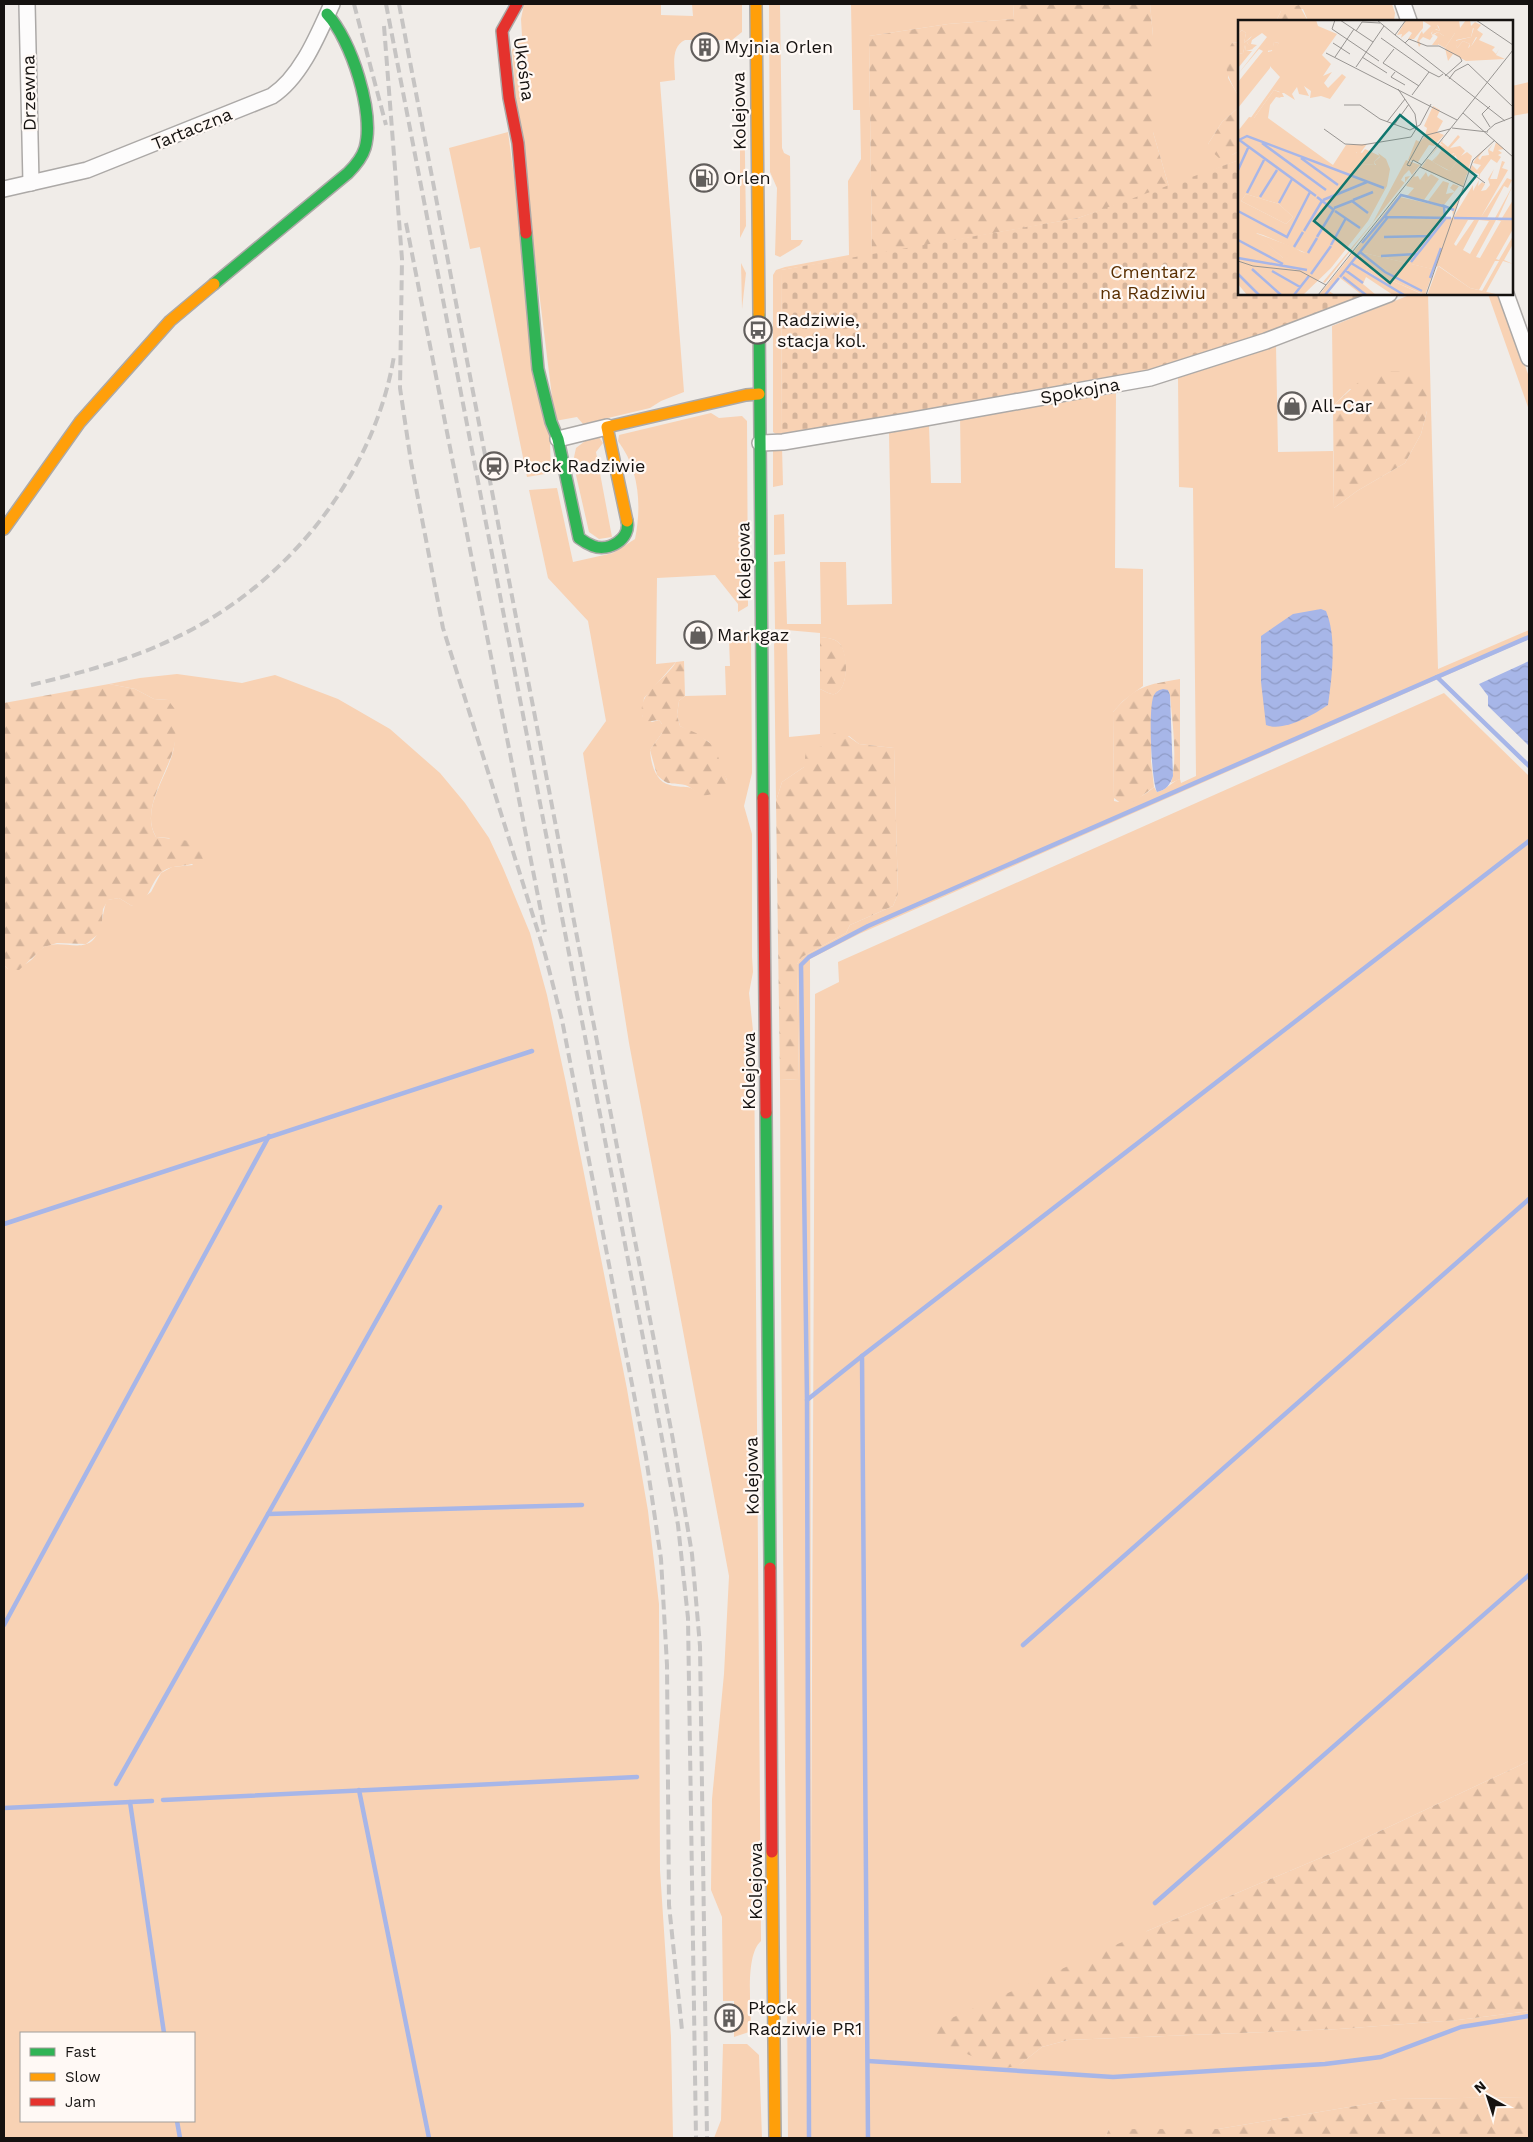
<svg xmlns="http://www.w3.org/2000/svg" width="1533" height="2142" font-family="'Work Sans',sans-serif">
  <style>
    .green { fill: #f8d2b4; fill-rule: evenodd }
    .forest { fill: url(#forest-firs) }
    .cemetery { fill: url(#cemetery-stones) }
    .water { fill: url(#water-waves) }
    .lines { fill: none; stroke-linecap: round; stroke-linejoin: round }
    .stream { stroke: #a7b6e8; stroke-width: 4.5 }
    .street-casing { stroke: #aca9a7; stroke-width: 18 }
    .fast-casing { stroke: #aca9a7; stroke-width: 14 }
    .slow-casing { stroke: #aca9a7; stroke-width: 14 }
    .jam-casing { stroke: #aca9a7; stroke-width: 14 }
    .street { stroke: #fdfcfc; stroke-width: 15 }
    .fast { stroke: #30b455; stroke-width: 11 }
    .slow { stroke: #ff9f0a; stroke-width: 11 }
    .jam { stroke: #e5322d; stroke-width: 11 }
    .rail { stroke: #c6c4c3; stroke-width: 4; stroke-dasharray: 10 5; stroke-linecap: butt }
    .labels { text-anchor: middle; stroke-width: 4.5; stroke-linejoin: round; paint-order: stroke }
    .poi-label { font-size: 18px; fill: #151210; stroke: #fff9f5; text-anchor: start }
    .street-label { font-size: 18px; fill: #151210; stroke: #fff9f5 }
    .park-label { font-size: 18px; fill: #592e00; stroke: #fff9f5 }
    .inset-river { fill: none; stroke: #a7b6e8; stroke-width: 2.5 }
    .inset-road { fill: none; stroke: #989592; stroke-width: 1 }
    .view { fill: #0f766e; fill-opacity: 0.15; stroke: #0f766e; stroke-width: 2.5 }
    .inset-edge { fill: none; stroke: #151210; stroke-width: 2.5 }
  </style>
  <defs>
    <pattern id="forest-firs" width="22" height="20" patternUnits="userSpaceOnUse" patternTransform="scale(1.25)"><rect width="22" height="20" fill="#f8d2b4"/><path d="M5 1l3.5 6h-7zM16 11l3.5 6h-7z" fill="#d4b39a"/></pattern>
    <pattern id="cemetery-stones" width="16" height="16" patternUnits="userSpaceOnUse" patternTransform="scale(1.25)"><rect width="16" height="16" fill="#f8d2b4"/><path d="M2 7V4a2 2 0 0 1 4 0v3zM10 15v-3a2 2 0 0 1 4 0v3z" fill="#d4b39a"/></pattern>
    <pattern id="water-waves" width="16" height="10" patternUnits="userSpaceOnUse" patternTransform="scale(1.25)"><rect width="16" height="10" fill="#a7b6e8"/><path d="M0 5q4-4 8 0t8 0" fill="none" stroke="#8f9bc6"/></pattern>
  </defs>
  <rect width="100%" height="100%" fill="#f0ece8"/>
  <g class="green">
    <path d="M524,4H661V15L693,16L692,4H742V32L732,40H685C670,47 675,67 675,80L660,82L684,392L661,401L650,408L583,424L577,417L555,421L517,114L512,50L522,36L521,19Z"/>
    <polygon points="769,4 780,4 782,148 784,153 790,156 791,240 803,240 800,245 780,257 775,255 777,188 770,172"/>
    <polygon points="851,4 1013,4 1014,19 948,24 869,36 872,255 781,270 782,438 773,432 773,275 776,270 785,267 849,255 848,181 861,159 860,110 853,110"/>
    <polygon points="1150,4 1392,4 1395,13 1394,21 1308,21 1303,9 1281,11 1276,21 1239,21 1239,42 1232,43 1228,78 1239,97 1239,107 1222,122 1208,144 1232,155 1239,151 1239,160 1169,187 1153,132 1153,36"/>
    <polygon points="1529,82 1529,113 1512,116 1512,86"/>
    <polygon points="740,86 744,91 746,226 740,238"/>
    <polygon points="508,132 550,442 551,473 527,477 480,247 470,249 449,148"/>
    <polygon points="741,263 746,273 742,309"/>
    <path d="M1412,294H1428L1438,669L1529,630V639L859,934L810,959L811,1899L815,994L839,982L838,962L1444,693L1529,776V1761L1344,1848L1147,1931L1019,2065L1042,2047L1068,2040L1339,2029L1458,2020L1529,2011V2097L1397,2099L1218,2129H1109L1105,2138H788C786,1785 781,1433 780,1080L799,1079L797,964L802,957L846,933L850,925L893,906L898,894L894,748L859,744L849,736L823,746L804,767L782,782L776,801L774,638L787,642L789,737L820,734V689C825,691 830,695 835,694C849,689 848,652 839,643C834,638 827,638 820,637V633L775,629L774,562L785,561L787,624H821L820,562H846L847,605L892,604L889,433L929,425L931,483H961L960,415L1116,391L1115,568L1143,569V686L1123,701L1113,712L1114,801C1127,805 1145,796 1154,787L1157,792L1163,790L1177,780L1180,779L1181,783L1196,776L1193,488L1179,487L1178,377L1276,345L1278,452L1333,451L1334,508L1357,491L1405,463L1421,434L1427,411L1350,389L1333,406L1332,326Z"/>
    <polygon points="1488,294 1500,294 1529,377 1529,410"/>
    <path d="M711,413L719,418L742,416L747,421L748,606L738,612V604L715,575L657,578L656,664L676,662L644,698L642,716L652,722L659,720L662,724V733L650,750C651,763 655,782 670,785C684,789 687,783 700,794L727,780L709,742L680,726L677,715L679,701L685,696L726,695L725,666H730L729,640H739V630H744L751,636L752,773L744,806L752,834V957L753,972L749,993L754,1040L761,1941C745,1955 751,2006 751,2026L749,2032L734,2037V2001H723L722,1917L711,1890L712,1799L724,1674L729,1576L629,1043L583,753L606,721L588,621L548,578L529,490L557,488L573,562L613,553L635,539C642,505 639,469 618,441L619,435Z"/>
    <polygon points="599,437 603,443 596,452 612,537 599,539 589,532 573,462 576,448 589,438"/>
    <polygon points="782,447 783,485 773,487 773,448"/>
    <polygon points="784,514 785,554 774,555 774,515"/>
    <path d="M177,674L242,683L275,675L338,699L390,729L440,773L465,803L489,838L503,868L530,933L547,995L566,1083L627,1389L648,1511L659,1604L660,1870L671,2037L673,2138H4V965L8,969C14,967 22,966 27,963C34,959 37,951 44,947C59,939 81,952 93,940C103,930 102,912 107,900L119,898L132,906L151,892L161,873L172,867L193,865L169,838L156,837C139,808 170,774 174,747C176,732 171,716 168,700L154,699L135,689L109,684L140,678ZM21,2033H194V2121H21Z"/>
    <polygon points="723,2044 747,2044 759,2055 762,2138 714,2138 721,2120"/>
  </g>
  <g class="forest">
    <polygon points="1013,4 1150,4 1153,36 1153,132 1169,187 1078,218 872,255 869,36 948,24 1014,19"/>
    <polygon points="1299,5 1308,21 1276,21 1281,11"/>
    <path d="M1239,42V97C1229,79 1219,63 1232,43Z"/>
    <polygon points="1239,107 1239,151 1232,155 1219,158 1210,150 1208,144 1222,122"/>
    <polygon points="1387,371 1406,371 1420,376 1428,391 1427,411 1421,434 1405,463 1357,491 1334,508 1333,406 1365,376"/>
    <path d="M820,637C827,638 834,638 839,643C849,652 849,689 835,694C830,695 825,691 820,689Z"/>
    <path d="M684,661L685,696L679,701L677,715L680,726L696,733L714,746L727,780V784C721,791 708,798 699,794C694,791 691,787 685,785C671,782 669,787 657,775L650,750L662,733V724L659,720L644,722C633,694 664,682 676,662Z"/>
    <path d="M1180,679V779L1171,783C1178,759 1172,720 1170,695L1168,690L1153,696L1151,761L1154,787L1135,801L1122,804L1114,798L1113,712C1137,685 1146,685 1180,679Z"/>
    <path d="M109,684L135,689L154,699L168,700L177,712C175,724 177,739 173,751C166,775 140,812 156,837L190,841L200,847L203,859C187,869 174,863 162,872C149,883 151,902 132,906L119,898L108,900L103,909L101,932L86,944L57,943L44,947L19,970L8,969L4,965V703Z"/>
    <polygon points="842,732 859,744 894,748 898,894 893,906 850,925 846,933 802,957 797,964 799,1079 780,1080 776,801 782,782 804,767 806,750 823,746 823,736"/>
    <polygon points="1529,1761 1529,2011 1458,2020 1339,2029 1068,2040 1042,2047 1019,2065 1002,2069 918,2033 1147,1931 1344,1848"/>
    <polygon points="1529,2097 1529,2138 1105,2138 1109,2129 1218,2129 1397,2099"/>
  </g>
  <polygon class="cemetery" points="1239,160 1239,294 1372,294 1251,340 1146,374 782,438 781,270 1078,218"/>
  <g class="water">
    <path d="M1321,609L1326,611C1337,638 1332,676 1328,705C1313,715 1284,732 1266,725L1261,682V636L1293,614Z"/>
    <polygon points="1529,661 1529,746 1488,706 1488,696 1479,684"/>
    <path d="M1163,689L1168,690L1170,695L1173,776C1170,785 1166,790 1157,792C1151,781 1148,705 1154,695C1156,691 1159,690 1163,689Z"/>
  </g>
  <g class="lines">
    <g class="stream">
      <polyline points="1529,637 1437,677 1529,766"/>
      <polyline points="4,1224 532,1051"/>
      <polyline points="862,1356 807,1400 801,965 809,957 868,926 1437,677"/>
      <polyline points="807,1400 809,2138"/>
      <polyline points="268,1514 440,1207"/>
      <polyline points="4,1625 269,1136"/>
      <polyline points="1023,1645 1529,1199"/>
      <polyline points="116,1784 268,1514 582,1505"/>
      <polyline points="359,1790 429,2138"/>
      <polyline points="163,1800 637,1777"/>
      <polyline points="130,1802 164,2033"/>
      <polyline points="4,1808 152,1801"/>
      <polyline points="1155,1903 1529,1575"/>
      <polyline points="868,2061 1113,2077 1325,2064 1381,2057 1461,2027 1529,2016"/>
      <polyline points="177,2121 180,2138"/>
      <polyline points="868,2138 862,1356 1529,841"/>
    </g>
    <g class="street-casing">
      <g id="street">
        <polyline points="27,4 31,183"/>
        <polyline points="1403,4 1409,21"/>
        <path d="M4,189L87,170L272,96C301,77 318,35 332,4"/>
        <polyline points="1506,294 1529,358"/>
        <polyline points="558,439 607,427"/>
        <polyline points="760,443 783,442 908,421 1150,378 1266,341 1389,294"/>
      </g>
    </g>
    <g class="fast-casing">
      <g id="fast">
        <path d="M526,233L538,369L551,422L558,439L579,538C583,541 588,544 593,546C609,552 631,539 627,521"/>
        <path d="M214,284L348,173C355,166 362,158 365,148C375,113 351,39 327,14"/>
        <polyline points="759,315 763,798"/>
        <polyline points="766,1113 770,1568"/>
      </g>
    </g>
    <g class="slow-casing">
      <g id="slow">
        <polyline points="756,4 759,315"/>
        <polyline points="627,521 607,427 746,395 759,394"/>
        <polyline points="4,529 80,422 170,321 214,284"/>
        <polyline points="772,1852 775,2138"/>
      </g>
    </g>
    <g class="jam-casing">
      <g id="jam">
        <polyline points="517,4 502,31 509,98 518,143 526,233"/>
        <polyline points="763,798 766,1113"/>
        <polyline points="770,1568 772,1852"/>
      </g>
    </g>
    <use href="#street" class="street"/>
    <use href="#fast" class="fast"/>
    <use href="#slow" class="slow"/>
    <use href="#jam" class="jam"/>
    <g class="rail">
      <polyline points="354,4 386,125"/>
      <polyline points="386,4 651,1379 678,1525 688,1618 696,2138"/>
      <polyline points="399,4 673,1440 692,1554 700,1646 707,2138"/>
      <polyline points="384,26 402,259 400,388 411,462 443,628 545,954 562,1020 646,1457 661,1559 667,1665 669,1905 682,2030"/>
      <polyline points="406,223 545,932"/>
      <path d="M31,685C80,673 130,660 175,638C285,586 374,477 394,356"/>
    </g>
  </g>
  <defs>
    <g id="building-ring" transform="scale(1.4375)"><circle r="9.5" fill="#fff9f5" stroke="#625e5c" stroke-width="1.5"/><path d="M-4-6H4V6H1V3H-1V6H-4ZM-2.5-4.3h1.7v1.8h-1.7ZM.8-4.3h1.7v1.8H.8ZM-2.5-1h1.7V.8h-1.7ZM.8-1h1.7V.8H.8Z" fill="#625e5c"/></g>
    <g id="fuel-ring" transform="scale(1.4375)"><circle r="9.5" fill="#fff9f5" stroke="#625e5c" stroke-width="1.5"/><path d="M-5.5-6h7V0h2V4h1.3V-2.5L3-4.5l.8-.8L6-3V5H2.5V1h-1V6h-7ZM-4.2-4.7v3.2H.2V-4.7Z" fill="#625e5c"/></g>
    <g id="bus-ring" transform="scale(1.4375)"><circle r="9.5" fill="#fff9f5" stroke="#625e5c" stroke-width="1.5"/><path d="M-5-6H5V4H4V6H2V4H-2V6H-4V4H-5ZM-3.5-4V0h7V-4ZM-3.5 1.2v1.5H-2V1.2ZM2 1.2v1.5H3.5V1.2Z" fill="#625e5c"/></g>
    <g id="shop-ring" transform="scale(1.4375)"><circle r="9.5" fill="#fff9f5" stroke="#625e5c" stroke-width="1.5"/><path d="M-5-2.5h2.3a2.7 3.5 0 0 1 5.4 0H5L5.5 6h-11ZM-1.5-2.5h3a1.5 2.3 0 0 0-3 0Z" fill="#625e5c"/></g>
    <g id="station-ring" transform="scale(1.4375)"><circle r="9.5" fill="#fff9f5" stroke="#625e5c" stroke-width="1.5"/><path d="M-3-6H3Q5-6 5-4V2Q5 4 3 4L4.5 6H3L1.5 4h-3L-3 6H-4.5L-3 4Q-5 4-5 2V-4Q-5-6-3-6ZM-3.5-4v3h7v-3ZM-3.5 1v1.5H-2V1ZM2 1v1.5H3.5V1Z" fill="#625e5c"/></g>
  </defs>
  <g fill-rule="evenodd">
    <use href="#building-ring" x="705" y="47"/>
    <use href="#fuel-ring" x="704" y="178"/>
    <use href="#bus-ring" x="758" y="330"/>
    <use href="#shop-ring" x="1292" y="406"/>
    <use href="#station-ring" x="494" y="466"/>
    <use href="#shop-ring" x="698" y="635"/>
    <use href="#building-ring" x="729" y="2018"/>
  </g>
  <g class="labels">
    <g class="poi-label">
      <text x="724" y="53">Myjnia Orlen</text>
      <text x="723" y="184">Orlen</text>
      <text x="777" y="326">Radziwie,<tspan x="777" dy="21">stacja kol.</tspan></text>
      <text x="1311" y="412">All-Car</text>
      <text x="513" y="472">Płock Radziwie</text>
      <text x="717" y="641">Markgaz</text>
      <text x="748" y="2014">Płock<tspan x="748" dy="21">Radziwie PR1</tspan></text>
    </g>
    <g class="street-label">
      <text transform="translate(524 69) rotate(82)" y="6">Ukośna</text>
      <text transform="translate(29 93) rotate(-91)" y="6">Drzewna</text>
      <text transform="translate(739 111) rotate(-91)" y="6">Kolejowa</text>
      <text transform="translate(192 129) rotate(-22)" y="6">Tartaczna</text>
      <text transform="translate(1080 391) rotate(-10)" y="6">Spokojna</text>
      <text transform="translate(744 561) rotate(-91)" y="6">Kolejowa</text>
      <text transform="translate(749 1071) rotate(-90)" y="6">Kolejowa</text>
      <text transform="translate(752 1476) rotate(-91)" y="6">Kolejowa</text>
      <text transform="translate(756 1881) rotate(-90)" y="6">Kolejowa</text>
    </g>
    <g class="park-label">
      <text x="1153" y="278">Cmentarz<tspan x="1153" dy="21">na Radziwiu</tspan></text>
    </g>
  </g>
  <g transform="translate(1238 20)">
    <rect width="275" height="275" fill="#f0ece8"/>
    <path d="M168,0H221L222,8L228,0H232L233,6L237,2L243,5L239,10L245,14L241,20L257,27L254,30L258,34L261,29L258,35L267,39L228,41L215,34L210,41L207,28L217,13L212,14L199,5L202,11L198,9L193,13L194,16L200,12L206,16L200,18V25H194L200,17L196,14L192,20L185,17L181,21L183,24L181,27L179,21L182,14L184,11L185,14L193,6L185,1V8L176,19H170L174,13L171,11L163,18L164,14L159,15ZM235,8L242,13L234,25L230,28L232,24L225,21L219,28L218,20L233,17ZM4,10L8,13L6,23L14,17L9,23L15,29L8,31L7,25L5,33L0,34V14ZM29,17L30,32L34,31L36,22L41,23L32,38V48L0,88V62L25,31L21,29L0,54ZM36,70L43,73L39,75L43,78L38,77L32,85L30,98L95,145L108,125L129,124L123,132H118L124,144L138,145L136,142L142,137L140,133L148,139L152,149L149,166L130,201L93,248L65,275H9L0,264V111L11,97L16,98ZM8,174L41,184L55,197L48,204L3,181ZM18,213L25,215L68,233L57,230L45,238ZM195,86L202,90L199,97L205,101L199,112L206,115L196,126L191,125L180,142L170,140L178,120L182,122L187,116L189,108L186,106ZM220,115L222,117L212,128L222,126L227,131L223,136L229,132L234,136L229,155L212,151L220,140L216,133L211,136L203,131L195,142L190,140L183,148L189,139L194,141L200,135L204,129L201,126L190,139L201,124L206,126L202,123L206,119L204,122L210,127ZM256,122L251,130L255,132L258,122L266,129L260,130L264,133L260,135L263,137L259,143L253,139L242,154V159L241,154L232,151L234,145L239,150L243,145L235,143L240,135L248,128L240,138L242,140L244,136L251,135L250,130ZM168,140L182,145L174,155L171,150L166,155L163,160L167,163V157L172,156L87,263L85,262L135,202ZM264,141L267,142L264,148L270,150L243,197L269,158L274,160L270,168L266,166L249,198H257L275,165L260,198H264L275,180V209L258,239L261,240L275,216V224L266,240L275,244L265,241L248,272L244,271L261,241H257L241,270L232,268L201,246L198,247L207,219L187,275L155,261L131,245L128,250L135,255L174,275H155L128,257L125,264L138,275H124L102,258L91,271L97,275H81L157,180L163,175H170L176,168L168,166L179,151L176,157L180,156L182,160L188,152L190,157L193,154L201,159L186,180L190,181L205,161L211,163L208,174L217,172L212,168L215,164L221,166L206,185L214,188L225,168L215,196L214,189L167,176L162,177L206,187L207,197L215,198L235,165V171L241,160L240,166L244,162L247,164L243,171L248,170L252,165L250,159L256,149L252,159H259ZM230,200H236L218,226L216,224ZM241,200L251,201L232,234L225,230ZM258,200L263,201L242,238L238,237ZM126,233L194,249L187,272L128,238Z" fill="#f8d2b4" fill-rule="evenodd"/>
    <path d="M0,0H78L80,6L99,14L84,35L93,44L85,56L94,52L86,63L90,68L104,54L108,57L92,79L83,76L72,78L73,71L66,66L71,76L61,74L59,67L54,74L57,80L46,73H44L46,77H41L38,75L42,72L36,70L16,98L12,99L42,57L30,44L31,35L41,23L36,22L35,30L28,31L29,17L24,13L14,20L13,24L19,25L14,29L9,23L14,16L6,23L8,13L4,10L0,14ZM200,4L212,13H217L207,28L198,23L200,16H206L200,12L193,15L196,9L202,11ZM236,8L244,14L240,18L238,17L231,30L232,24L225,21L219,28L217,21L233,17ZM7,25L8,31H14L0,48V34L5,33ZM127,129L142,136L136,142L137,145L124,144L118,134L119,130L124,133ZM203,131L211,136L218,133L216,138L220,140L212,151L195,142ZM8,174L41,184L55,197L48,204L3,181ZM17,213L56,227L68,235L64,239L65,233L57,231L46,239ZM126,233L195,249L187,273L128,238ZM131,245L155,261L186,275H174L154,267L128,250ZM200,246L232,268L262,275H192L190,273Z" fill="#f8d2b4"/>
    <path d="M0,121L23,138L0,178Z" fill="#f8d2b4"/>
    <path d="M190,139L209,150L229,153L225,167L183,148Z" fill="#f8d2b4"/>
    <path class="inset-river" d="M0,119L78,176M1,120L9,116L146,168M24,123L88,170M63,138L100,165M0,150L10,128M9,173L26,140M22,177L39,150M79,177L96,190M85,180L129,162M115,180L135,172M41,183L54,159M96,188L114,181L130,193M0,191L49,217L72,172M97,191L122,208M150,197H146L163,175L205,186M216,198L275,199M66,211L84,181M79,217L96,189M146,217L193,216M0,220L45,244M124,223L146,197M93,225L108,198M56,227L65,212M122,232L147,252L184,271M70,233L79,218M143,236L179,234M0,238L69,250M173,242L207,199L206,186L216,190M113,243L166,275M14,249L43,275M107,250L125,263M34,251L62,267M0,254L21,275M73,254L93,226M102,257L150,197L213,198M105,257L128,275M192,258L203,228M56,275L71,256M87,275L101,258"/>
    <path class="inset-road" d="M97,0L94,9L128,32M102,0L135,22M139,0L157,15L168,0M238,0L275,25M118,11L124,2L142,3M157,15L267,101M143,18L191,52L174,75M95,23L112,34M167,23L171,19L189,26H201L222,37L224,41L207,56M156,29L145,43L181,66M128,32L141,41M88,33L219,100M97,37L116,9M124,37L149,53M118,47L146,6M157,52L153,57L167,65M191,52L201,57L205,54M211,59L217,51L230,44L275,87M160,69L177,94L179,108M106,85H122L142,99L172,110L182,105L193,84M252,86L244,94L252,107M225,93L275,137M149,102L167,79M156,105L171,84M214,108L250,112M86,109L107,124L124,125L173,117L178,109M249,111L257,104L275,97M184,145L175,140L172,146L169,145L185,116L212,109M182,147L226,167M231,151L247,163M0,241L15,246L62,251L88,265M80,275L275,30M188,275L235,140L257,120"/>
    <path class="view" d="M162,95L238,156L152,263L76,201Z"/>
    <rect width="275" height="275" class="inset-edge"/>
  </g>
  <rect width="1533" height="2142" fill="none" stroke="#151210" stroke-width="10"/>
  <rect x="20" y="2032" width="175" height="90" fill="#fff9f5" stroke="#a19d99"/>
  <rect x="30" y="2048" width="25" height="8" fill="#30b455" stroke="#a19d99"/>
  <text x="65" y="2057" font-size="15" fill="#151210">Fast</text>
  <rect x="30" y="2073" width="25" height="8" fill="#ff9f0a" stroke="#a19d99"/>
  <text x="65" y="2082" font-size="15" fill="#151210">Slow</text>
  <rect x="30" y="2098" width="25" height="8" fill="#e5322d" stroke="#a19d99"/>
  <text x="65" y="2107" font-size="15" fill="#151210">Jam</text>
  <g transform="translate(1488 2097) rotate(321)" stroke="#fff9f5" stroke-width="4" paint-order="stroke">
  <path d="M0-4L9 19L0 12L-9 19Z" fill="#151210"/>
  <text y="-8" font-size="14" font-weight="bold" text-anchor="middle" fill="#151210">N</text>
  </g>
</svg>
